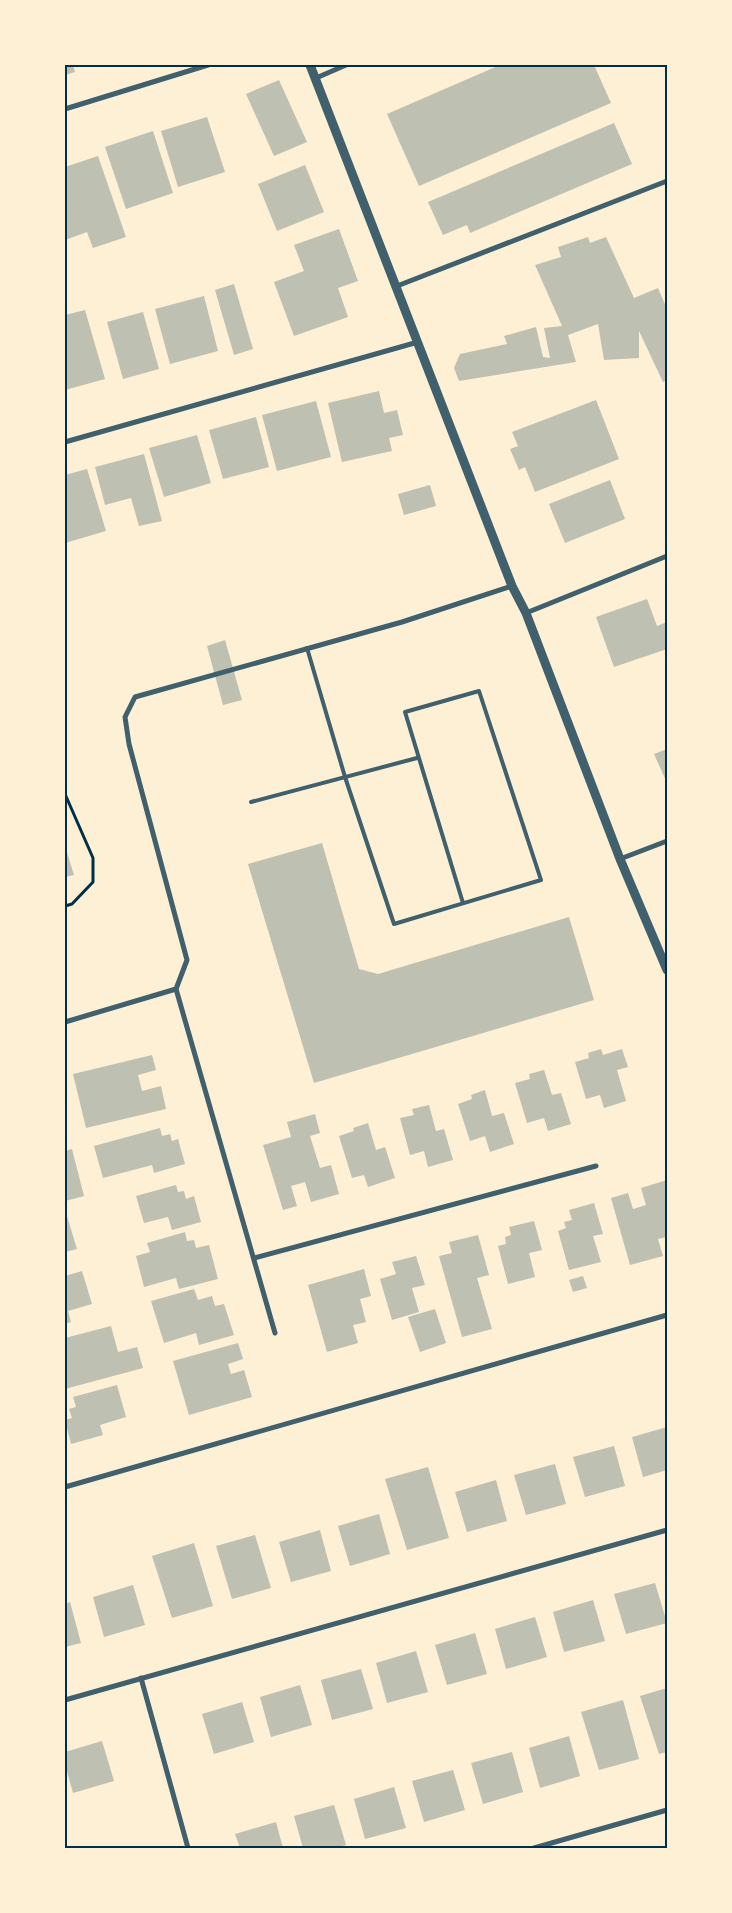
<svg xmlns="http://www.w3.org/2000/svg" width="732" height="1913" font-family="'Asap Condensed',sans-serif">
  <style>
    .building { fill: #bec0b2 }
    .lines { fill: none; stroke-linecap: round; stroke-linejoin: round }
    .path { stroke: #003049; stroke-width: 3 }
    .service { stroke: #3f606c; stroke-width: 4 }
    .minor { stroke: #3f606c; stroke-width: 5 }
    .tertiary { stroke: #3f606c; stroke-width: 9 }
    .neatline { fill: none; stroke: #003049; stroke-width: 2 }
  </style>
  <rect width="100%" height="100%" fill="#fdf0d5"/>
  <g class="building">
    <polygon points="65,65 73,65 75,72 65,75"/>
    <polygon points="500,65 594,65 611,103 419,186 387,114"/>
    <polygon points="279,80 307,142 274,156 246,94"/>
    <polygon points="207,117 225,172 178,187 161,131"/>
    <polygon points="614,123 632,164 470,233 467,225 443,235 428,202"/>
    <polygon points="153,131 173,193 126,209 105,147"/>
    <polygon points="98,156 126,237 93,248 87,232 65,240 65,167"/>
    <polygon points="305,165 324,212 277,231 258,184"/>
    <polygon points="339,229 358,281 338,288 348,317 294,336 274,282 304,271 294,245"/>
    <polygon points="588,237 590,243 606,237 634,298 658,288 667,309 667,380 663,382 639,331 639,358 604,360 598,324 568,335 576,362 459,381 454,368 460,354 507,344 504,336 536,327 543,357 550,358 544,328 562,326 535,265 561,257 558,247"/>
    <polygon points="234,284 253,349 234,355 215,290"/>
    <polygon points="204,296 218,351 170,364 155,309"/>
    <polygon points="85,310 105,379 65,390 65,315"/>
    <polygon points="143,312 159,369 123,379 107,322"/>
    <polygon points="379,391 384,413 397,410 403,435 389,438 392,451 342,462 328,403"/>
    <polygon points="596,400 619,459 535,492 525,467 519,470 510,449 518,446 512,432"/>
    <polygon points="316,401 331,457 277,471 262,415"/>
    <polygon points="256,417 269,467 223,479 209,430"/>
    <polygon points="197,435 211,483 164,497 149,448"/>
    <polygon points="144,454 162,521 139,526 131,498 105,505 95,467"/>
    <polygon points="87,469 106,531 65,543 65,475"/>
    <polygon points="610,480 625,519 565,543 549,504"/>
    <polygon points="430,485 436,506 404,515 398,494"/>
    <polygon points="647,599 657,626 667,622 667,649 614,667 596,617"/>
    <polygon points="225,640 242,700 223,705 207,646"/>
    <polygon points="667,749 667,783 654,754"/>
    <polygon points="322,843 359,969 378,974 569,917 594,1000 314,1083 248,864"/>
    <polygon points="65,846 74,875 65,877"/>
    <polygon points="601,1049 603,1055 622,1049 628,1067 617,1070 626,1101 604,1108 600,1095 586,1099 575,1062 589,1058 588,1053"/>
    <polygon points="152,1055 156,1070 138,1075 142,1091 161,1086 166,1109 86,1128 73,1074"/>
    <polygon points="544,1070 552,1095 561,1093 571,1124 548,1131 544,1118 527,1123 515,1083 530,1079 529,1074"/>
    <polygon points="485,1090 492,1116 504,1113 514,1144 490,1152 485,1136 470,1141 458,1104 472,1099 471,1095"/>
    <polygon points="429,1105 436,1131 444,1129 453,1160 428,1167 424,1151 410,1155 400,1118 414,1115 412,1109"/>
    <polygon points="315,1114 320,1133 310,1136 320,1168 331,1165 339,1194 311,1202 305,1182 291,1186 297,1206 283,1210 263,1145 291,1137 287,1122"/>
    <polygon points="368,1123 376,1150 385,1147 395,1178 368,1187 364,1175 352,1178 339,1136 354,1131 353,1128"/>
    <polygon points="160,1128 162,1136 170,1134 172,1141 178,1139 185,1164 154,1173 152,1165 103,1178 94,1146"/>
    <polygon points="72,1149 84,1196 65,1201 65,1151"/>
    <polygon points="667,1180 667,1237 658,1239 663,1256 630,1265 611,1198 628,1193 633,1209 646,1205 641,1188"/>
    <polygon points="176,1185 178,1192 184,1191 186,1199 194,1196 201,1222 172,1230 168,1217 144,1223 136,1196"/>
    <polygon points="594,1203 603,1234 593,1236 601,1262 569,1270 558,1231 566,1228 564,1222 572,1220 569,1210"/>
    <polygon points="67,1216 77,1249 65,1252 65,1217"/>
    <polygon points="534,1221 542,1250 529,1253 535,1277 508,1284 498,1246 506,1244 505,1237 511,1235 509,1227"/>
    <polygon points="185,1232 187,1241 194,1240 196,1248 209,1245 218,1279 179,1289 176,1278 144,1287 136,1256 150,1252 147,1243"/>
    <polygon points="478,1235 489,1275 477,1278 492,1329 462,1337 439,1256 452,1253 449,1242"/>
    <polygon points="416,1256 425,1285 412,1288 419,1312 392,1320 380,1279 396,1274 392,1262"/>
    <polygon points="364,1269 371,1296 360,1299 366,1322 353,1325 358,1343 327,1352 308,1285"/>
    <polygon points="82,1271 92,1304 68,1311 71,1322 65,1324 65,1276"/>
    <polygon points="583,1276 587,1288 573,1292 569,1280"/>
    <polygon points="194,1289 198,1300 212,1296 215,1306 224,1304 234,1335 199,1345 196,1333 164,1343 151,1301"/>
    <polygon points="435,1309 446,1343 420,1352 408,1317"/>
    <polygon points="111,1326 118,1352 137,1347 143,1368 65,1389 65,1338"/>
    <polygon points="238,1343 243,1359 228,1364 231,1374 244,1370 252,1397 189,1415 173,1361"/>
    <polygon points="117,1385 126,1417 100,1425 103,1435 71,1444 65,1420 72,1418 69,1409 76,1407 73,1397"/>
    <polygon points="667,1427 667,1470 643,1477 632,1437"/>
    <polygon points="614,1446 625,1486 585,1497 573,1457"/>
    <polygon points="555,1464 566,1504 526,1515 514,1475"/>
    <polygon points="428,1467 449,1538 407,1550 385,1479"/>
    <polygon points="496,1480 507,1521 467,1532 455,1492"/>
    <polygon points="379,1514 390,1554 350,1566 338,1526"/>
    <polygon points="320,1530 331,1571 291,1582 279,1542"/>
    <polygon points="255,1535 271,1588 232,1599 216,1546"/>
    <polygon points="194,1543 213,1606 172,1618 152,1556"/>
    <polygon points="655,1583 667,1623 626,1634 614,1594"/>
    <polygon points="133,1585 145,1625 104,1637 93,1597"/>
    <polygon points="593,1600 605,1641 564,1652 553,1612"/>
    <polygon points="70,1602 81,1643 65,1647 65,1604"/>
    <polygon points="535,1617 547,1657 506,1669 495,1629"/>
    <polygon points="475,1633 487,1674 447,1685 435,1645"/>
    <polygon points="416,1651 428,1692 387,1703 376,1663"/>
    <polygon points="361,1669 373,1709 332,1720 321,1680"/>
    <polygon points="300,1685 312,1725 271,1737 260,1697"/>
    <polygon points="667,1688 667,1752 659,1754 640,1696"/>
    <polygon points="623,1700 639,1759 599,1770 581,1712"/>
    <polygon points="242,1702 254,1742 214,1754 202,1714"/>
    <polygon points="569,1736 580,1776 540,1788 529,1748"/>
    <polygon points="102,1741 114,1781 73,1793 65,1764 65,1752"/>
    <polygon points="512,1752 523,1792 483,1804 471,1763"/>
    <polygon points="453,1770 465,1810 424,1822 412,1781"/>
    <polygon points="394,1787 406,1828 365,1839 354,1799"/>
    <polygon points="334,1805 346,1845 334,1848 303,1848 294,1816"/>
    <polygon points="276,1822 283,1848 240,1848 235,1834"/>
  </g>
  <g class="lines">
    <polyline class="path" points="65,794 93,858 93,882 72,904 65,906"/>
    <g class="service">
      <polyline points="307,648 345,777 394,924 541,880 479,691 405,712 463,903"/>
      <polyline points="251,802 417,758"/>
    </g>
    <g class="minor">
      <polyline points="316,78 346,65"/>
      <polyline points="65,109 208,65"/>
      <polyline points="397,286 667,181"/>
      <polyline points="65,442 418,342"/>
      <polyline points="526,613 667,556"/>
      <polyline points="620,859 667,841"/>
      <polyline points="176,989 275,1333"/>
      <polyline points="65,1022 176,989 187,960 129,744 125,717 135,697 402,622 512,586"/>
      <polyline points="254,1258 596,1166"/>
      <polyline points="65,1487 667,1315"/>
      <polyline points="141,1678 188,1848"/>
      <polyline points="65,1700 667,1530"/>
      <polyline points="534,1848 667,1810"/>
    </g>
    <polyline class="tertiary" points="310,65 512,586 526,613 620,859 667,970"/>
  </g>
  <rect width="732" height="1913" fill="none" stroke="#fdf0d5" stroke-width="132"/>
  <rect x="66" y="66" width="600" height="1781" class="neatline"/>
</svg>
